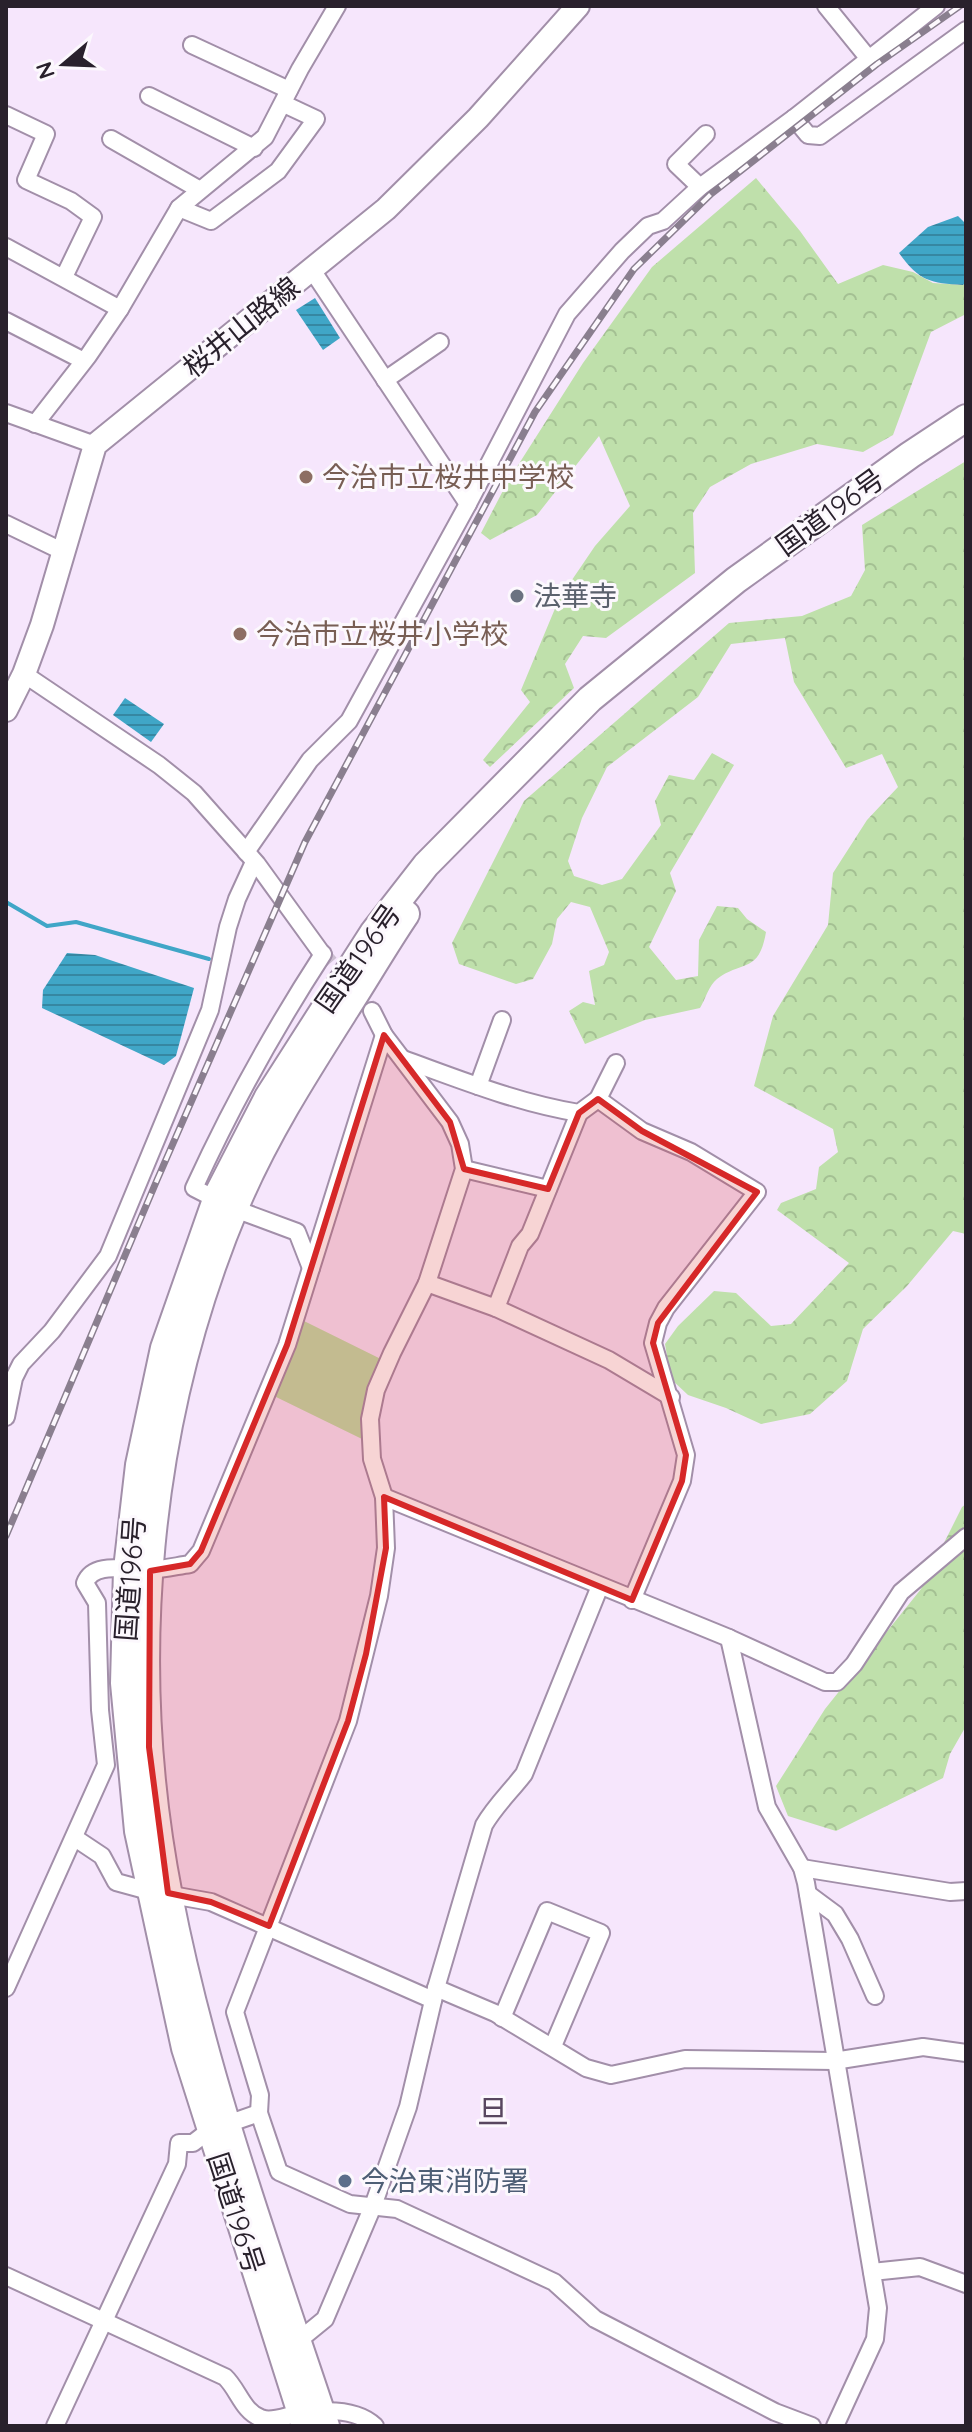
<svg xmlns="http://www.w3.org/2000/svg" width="972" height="2432" font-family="Quicksand,'Noto Sans JP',sans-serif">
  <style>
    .forest { fill: url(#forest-crowns) }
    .green { fill: #bfe0ab }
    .water { fill: url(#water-rules) }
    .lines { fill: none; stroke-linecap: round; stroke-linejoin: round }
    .stream { stroke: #40a6c7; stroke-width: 4 }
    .minor-tunnel { stroke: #cdbfd2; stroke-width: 16; stroke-dasharray: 16 8; stroke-linecap: butt }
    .minor-casing { stroke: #a28fa9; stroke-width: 20 }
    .secondary-casing { stroke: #a28fa9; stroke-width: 26 }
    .trunk-casing { stroke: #a28fa9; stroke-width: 30 }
    .minor { stroke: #fff; stroke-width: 16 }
    .secondary { stroke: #fff; stroke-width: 22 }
    .trunk { stroke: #fff; stroke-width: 26 }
    .rail-casing { stroke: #8a7f8f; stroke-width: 7 }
    .rail { stroke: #fcf8fd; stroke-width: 4; stroke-dasharray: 12; stroke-linecap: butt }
    .marked { fill: #d62828; fill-opacity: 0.2; stroke: #d62828; stroke-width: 6; stroke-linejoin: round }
    .education-dot { fill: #8d6e63; stroke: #fcf8fd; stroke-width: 3 }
    .worship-dot { fill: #6b7280; stroke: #fcf8fd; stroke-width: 3 }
    .service-dot { fill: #5c6f8a; stroke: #fcf8fd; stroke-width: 3 }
    .labels { text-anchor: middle; stroke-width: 6; stroke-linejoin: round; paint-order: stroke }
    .street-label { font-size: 28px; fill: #29212c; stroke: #fcf8fd }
    .education-label { font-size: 28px; fill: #785e54; stroke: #fcf8fd; text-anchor: start }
    .worship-label { font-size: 28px; fill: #5b616d; stroke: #fcf8fd; text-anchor: start }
    .service-label { font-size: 28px; fill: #4e5e75; stroke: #fcf8fd; text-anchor: start }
    .quarter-label { font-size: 32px; fill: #58475f; stroke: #fcf8fd }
  </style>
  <defs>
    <pattern id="forest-crowns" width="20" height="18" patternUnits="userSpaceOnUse" patternTransform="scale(2)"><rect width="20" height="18" fill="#bfe0ab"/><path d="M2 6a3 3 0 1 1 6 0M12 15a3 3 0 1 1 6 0" fill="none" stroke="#a4c093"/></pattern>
    <pattern id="water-rules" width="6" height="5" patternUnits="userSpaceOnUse" patternTransform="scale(2)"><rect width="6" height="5" fill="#40a6c7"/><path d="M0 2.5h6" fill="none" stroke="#3687a2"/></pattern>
  </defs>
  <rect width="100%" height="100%" fill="#f6e6fc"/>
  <g class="forest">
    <polygon points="756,178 800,231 838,284 883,265 913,272 933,283 963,285 966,282 966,314 931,332 893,435 863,452 817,444 751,464 710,487 693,513 695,573 606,638 583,636 565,664 574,688 490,767 483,760 530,702 521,690 559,599 595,546 630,506 599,436 537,515 490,540 481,533 508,481 583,363 652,267"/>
    <path d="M966,461V1234L953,1231L907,1286L863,1329L847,1381L810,1414L761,1424L726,1408L688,1395L671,1379L665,1344L678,1326L714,1291L736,1293L771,1326L791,1324L849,1263L777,1210L781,1203L816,1189L819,1167L838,1152L833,1129L754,1086L773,1016L828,925L833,873L867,820L898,787L882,754L846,768L794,682L785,638L731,644L698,697L607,767L582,818L568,861L574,876L602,885L622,879L661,825L655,801L669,775L694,780L712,753L734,765L670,873L676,891L649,947L676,980L698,976L699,940L717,906L738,908L747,919L766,932C759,974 742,960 717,979C709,985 705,1000 700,1008L645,1020L585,1044L569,1011L583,1002L595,1005L589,971L604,965L609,952L590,907L571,902L557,919L552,944L533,979L516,984L459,964L452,943L524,801L729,623L802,616L851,596L865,570L862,525Z"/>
    <polygon points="966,1504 966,1726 950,1754 943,1778 836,1831 788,1816 776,1786 825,1709 921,1589 962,1507"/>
  </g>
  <polygon class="green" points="302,1320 391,1364 367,1414 362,1439 274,1396"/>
  <g class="water">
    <path d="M958,216L966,224V282L963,285C930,283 919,281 899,253L928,227Z"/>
    <polygon points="315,298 340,338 323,350 296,310"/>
    <polygon points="125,698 164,724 151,742 113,715"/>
    <polygon points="67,953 95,955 194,988 176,1056 164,1065 42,1008 43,990"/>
  </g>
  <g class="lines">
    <polyline class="stream" points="6,902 47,926 76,922 209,959"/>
    <polyline class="minor-tunnel" points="320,951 372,1011"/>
    <g class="minor-casing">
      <g id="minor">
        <polyline points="826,6 869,59"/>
        <polyline points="192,45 289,90"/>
        <polyline points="149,96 254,148"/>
        <polyline points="6,115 46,134 26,180 71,201 93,217 64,277"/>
        <polyline points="794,118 808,135 820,136 966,30"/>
        <polyline points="111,139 200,190"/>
        <polyline points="700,187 676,164 706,134"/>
        <polyline points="179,208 211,221 278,171 316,119 284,104"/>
        <polyline points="6,247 120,309"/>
        <polyline points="312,270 468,504"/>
        <polyline points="6,321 82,360"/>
        <polyline points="385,380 440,342"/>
        <polyline points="6,413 95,445"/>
        <polyline points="35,424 88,356 120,309 179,208 265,137 300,69 337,6"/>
        <polyline points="6,524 64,552"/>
        <polyline points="24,674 159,765 194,793 257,864 320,951"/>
        <polyline points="246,852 310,760 349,721 468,504 567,314 622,251 648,226 663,221 700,187 794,118 936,6"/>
        <path d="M403,1059C461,1080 518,1103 579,1113L598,1099L642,1131L691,1152L757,1192L666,1308L658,1323L653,1343L686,1455L682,1481L632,1600"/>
        <polyline points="478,1086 502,1020"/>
        <polyline points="598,1099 616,1063"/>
        <polyline points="464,1169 548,1189"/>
        <path d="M311,1268L297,1232L235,1209L194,1188C232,1105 273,1031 323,954"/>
        <polyline points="427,1283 496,1308 520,1246 530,1234 579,1113"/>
        <polyline points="496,1308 609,1360 671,1397"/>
        <polyline points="6,1417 14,1378 21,1364 52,1331 108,1256 210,1010 228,927 237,899 254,862"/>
        <polyline points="384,1497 729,1638 825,1682 837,1682 854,1664 901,1592 966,1537"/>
        <polyline points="729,1638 767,1807 802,1868 806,1883 878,2308 875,2339 835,2426"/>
        <polyline points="75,1838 102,1856 116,1882 149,1891 211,1902 433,2000"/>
        <polyline points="802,1868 950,1892 966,1891"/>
        <polyline points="808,1894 835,1914 850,1939 875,1996"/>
        <path d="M6,1988L106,1765L100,1710L97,1603L85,1583C94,1559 131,1572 151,1570C164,1569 177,1566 190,1564L201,1551L287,1345L384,1035"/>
        <polyline points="436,1988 495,2013 586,2068 611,2075 685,2059 834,2061 923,2047 966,2053"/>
        <polyline points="502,2018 547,1911 601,1933 553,2046"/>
        <polyline points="259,2113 260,2095 235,2012 348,1721 379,1596 386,1548 384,1497 372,1459 370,1419 376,1390 392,1353 427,1283 464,1169 460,1144 450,1122 384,1035 372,1011"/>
        <polyline points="872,2272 920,2267 966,2284"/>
        <path d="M6,2276L225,2377C238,2389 243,2412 261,2418C270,2422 283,2417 292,2415C318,2410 355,2407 375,2426"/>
        <path d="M298,2341L325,2319L373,2206L408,2107L436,1988L484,1825C495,1806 510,1792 524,1774L600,1586"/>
        <polyline points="55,2426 177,2164 179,2143 193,2143 210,2130 259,2113 279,2172 350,2204 397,2209 554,2282 595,2319 775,2412 812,2426"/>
      </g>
    </g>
    <g class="secondary-casing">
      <polyline id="secondary" points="6,710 24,674 42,625 95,445 386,209 478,118 578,6"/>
    </g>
    <g class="trunk-casing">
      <g id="trunk">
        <polyline points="305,2426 185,2048 138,1831 124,1683 127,1569 139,1465 164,1348 218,1194 268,1097 373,933 426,865 590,699 736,580 910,455 966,418"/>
        <path d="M326,2426C268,2251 204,2077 169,1896C124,1667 145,1421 236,1205C265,1136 306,1072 346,1009C366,978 385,945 406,914"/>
      </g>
    </g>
    <use href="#minor" class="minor"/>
    <use href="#secondary" class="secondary"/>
    <use href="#trunk" class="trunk"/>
    <g class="rail-casing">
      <polyline id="rail" points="6,1536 157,1180 305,842 535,412 634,269 711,194 877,64 960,6"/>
    </g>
    <use href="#rail" class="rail"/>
  </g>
  <path class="marked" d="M384,1035L450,1122L464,1169L548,1189L579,1113L598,1099L642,1131L757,1192L658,1323L653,1343L686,1455L682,1481L632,1600L384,1497L386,1548L366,1654L348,1721L269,1926L211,1902L168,1893L149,1747L150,1571L190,1564L201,1551L287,1345Z"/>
  <g class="education-dot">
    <circle cx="306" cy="477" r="8"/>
    <circle cx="240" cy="634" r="8"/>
  </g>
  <circle class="worship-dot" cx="517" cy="596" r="8"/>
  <circle class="service-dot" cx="345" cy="2181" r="8"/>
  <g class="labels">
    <g class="street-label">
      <text transform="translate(241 327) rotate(-39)" y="10">桜井山路線</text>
      <text transform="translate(830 512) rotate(-36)" y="10">国道196号</text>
      <text transform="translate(358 958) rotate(-55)" y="10">国道196号</text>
      <text transform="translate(130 1579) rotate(-86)" y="10">国道196号</text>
      <text transform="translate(236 2213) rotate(72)" y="10">国道196号</text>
    </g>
    <g class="education-label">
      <text x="322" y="487">今治市立桜井中学校</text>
      <text x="256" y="644">今治市立桜井小学校</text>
    </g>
    <g class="worship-label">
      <text x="533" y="606">法華寺</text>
    </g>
    <g class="service-label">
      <text x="361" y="2191">今治東消防署</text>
    </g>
    <g class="quarter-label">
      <text x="493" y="2123">旦</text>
    </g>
  </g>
  <rect width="972" height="2432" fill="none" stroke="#29212c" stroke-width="16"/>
  <g transform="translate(64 64) rotate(251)" stroke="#fcf8fd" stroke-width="6" paint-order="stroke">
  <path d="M0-6L14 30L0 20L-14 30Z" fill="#29212c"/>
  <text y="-12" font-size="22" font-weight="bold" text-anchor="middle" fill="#29212c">N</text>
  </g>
</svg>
